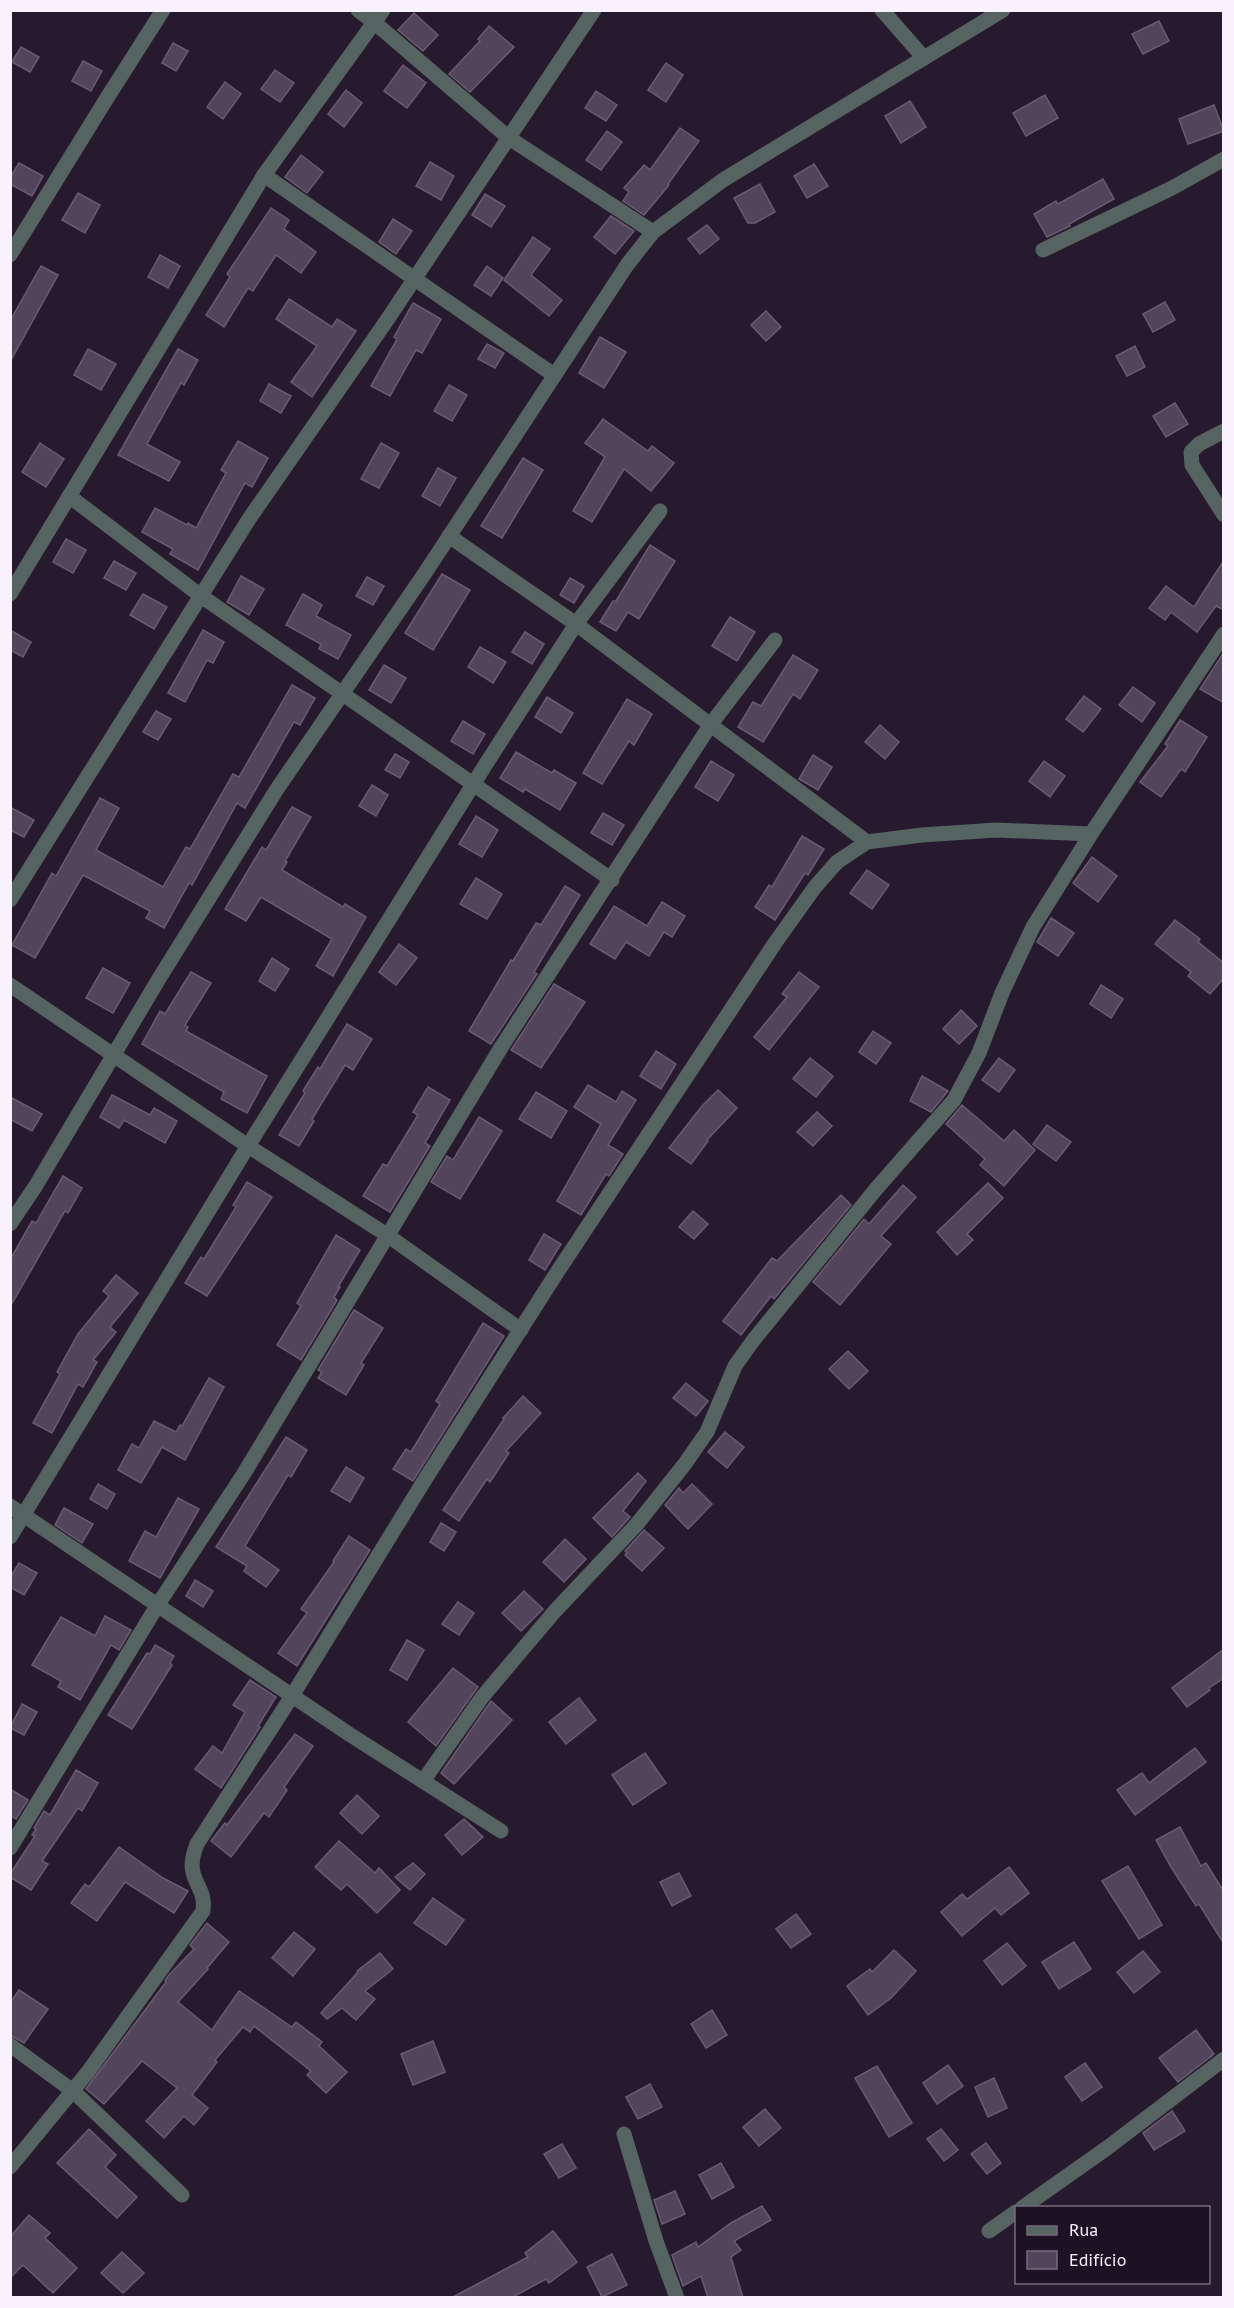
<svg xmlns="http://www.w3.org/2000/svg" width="1234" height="2308" font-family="'PT Sans',sans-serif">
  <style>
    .building { fill: #52445a; stroke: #6a5b72; stroke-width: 1.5 }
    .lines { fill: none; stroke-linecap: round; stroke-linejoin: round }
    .minor { stroke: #556361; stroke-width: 15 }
  </style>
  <rect width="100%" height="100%" fill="#271a2e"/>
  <g class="building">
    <polygon points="414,13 438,35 423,51 398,30"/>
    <polygon points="1159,21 1169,41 1143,54 1132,34"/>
    <polygon points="489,26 514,47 470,92 449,74 480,41 478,39"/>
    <polygon points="173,43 188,51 176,71 162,63"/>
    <polygon points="21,47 39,57 30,72 12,62"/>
    <polygon points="83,61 102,71 91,91 72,81"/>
    <polygon points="666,63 683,75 666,102 648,90"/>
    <polygon points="403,65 426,83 407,108 384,91"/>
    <polygon points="275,70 294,83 280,102 261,89"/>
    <polygon points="225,82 241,94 223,119 207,107"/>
    <polygon points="346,90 362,103 344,127 328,114"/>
    <polygon points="596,91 617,105 606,121 585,108"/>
    <polygon points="1045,95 1058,118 1026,136 1013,113"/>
    <polygon points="910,101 926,127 901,143 885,116"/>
    <polygon points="1214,105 1224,131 1188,144 1179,119"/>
    <polygon points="680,128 699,141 668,184 669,185 644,215 623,201 629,192 624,188 644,165 650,170"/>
    <polygon points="607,131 622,142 601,170 586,160"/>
    <polygon points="301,155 323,172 307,193 285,177"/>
    <polygon points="430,162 454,176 441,200 416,186"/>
    <polygon points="19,163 43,176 32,196 10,184 10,178"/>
    <polygon points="814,164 828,186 807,198 794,176"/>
    <polygon points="1103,179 1114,199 1069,224 1070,226 1047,237 1034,214 1056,201 1058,204"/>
    <polygon points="760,184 775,212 755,223 748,223 734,198"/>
    <polygon points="78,193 100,205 85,233 62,220"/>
    <polygon points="485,194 505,206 491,227 472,215"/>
    <polygon points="271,208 289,220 284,229 316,252 301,273 276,255 253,291 248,288 224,327 206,315 230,277 227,274"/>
    <polygon points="611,216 634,231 615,254 594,237"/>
    <polygon points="393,219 412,231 396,254 379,242"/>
    <polygon points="707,225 719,239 700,254 688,239"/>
    <polygon points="533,237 550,249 531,275 562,300 549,316 504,280"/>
    <polygon points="160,255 180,266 168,288 148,277"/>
    <polygon points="41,266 58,275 10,362 10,321"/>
    <polygon points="487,266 503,278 491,296 474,285"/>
    <polygon points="289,299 332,327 337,319 356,331 312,397 291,382 317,346 276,319"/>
    <polygon points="1165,302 1175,320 1153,332 1143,314"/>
    <polygon points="413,303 441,319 422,353 416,350 390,396 371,386 397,339 394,337"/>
    <polygon points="766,311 781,327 766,341 751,325"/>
    <polygon points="600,337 626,352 604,388 579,373"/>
    <polygon points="487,344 504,353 495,368 478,359"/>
    <polygon points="1135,346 1145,367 1127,376 1116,356"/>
    <polygon points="88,349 116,364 101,390 74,375"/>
    <polygon points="178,349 198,360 184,385 181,383 147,444 180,462 169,481 118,455"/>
    <polygon points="269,384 291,396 281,413 260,401"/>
    <polygon points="449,385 467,395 452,421 434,411"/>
    <polygon points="1175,403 1188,424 1166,437 1153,416"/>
    <polygon points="603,419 648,451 652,446 674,463 651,491 624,469 592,522 573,511 605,457 585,443"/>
    <polygon points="238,441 268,458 252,487 245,483 198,570 170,554 173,549 142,532 155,508 187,525 188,523 196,528 226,473 221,470"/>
    <polygon points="40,443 64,459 46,487 22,472"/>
    <polygon points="381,443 399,453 379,488 361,479"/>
    <polygon points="523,458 543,470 502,538 481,526"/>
    <polygon points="438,468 456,478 440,506 422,496"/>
    <polygon points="66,539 86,550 73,573 53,562"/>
    <polygon points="650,545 675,561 639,619 628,612 616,631 600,622 613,601 616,601"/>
    <polygon points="1224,560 1224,610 1216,606 1197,632 1171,612 1165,620 1149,608 1166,586 1194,607"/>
    <polygon points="114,561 136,573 126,590 104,578"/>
    <polygon points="442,574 470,590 433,650 405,633"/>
    <polygon points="241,576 264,589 249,615 227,602"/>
    <polygon points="367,577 384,586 373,605 356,596"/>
    <polygon points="570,578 584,586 574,603 560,595"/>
    <polygon points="143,594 167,607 154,629 130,615"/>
    <polygon points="303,594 322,605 316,616 351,635 338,659 319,649 321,644 286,625"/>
    <polygon points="730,617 755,632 737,661 712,646"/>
    <polygon points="10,630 31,642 23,657 10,650"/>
    <polygon points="203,630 224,642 213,663 207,660 185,702 168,693"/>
    <polygon points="525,632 544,644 532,664 512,652"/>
    <polygon points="480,647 506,662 493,683 468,667"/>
    <polygon points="1224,652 1224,703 1200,689"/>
    <polygon points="793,655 818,670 800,699 793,694 763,742 738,727 753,702 761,706"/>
    <polygon points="384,665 406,678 391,703 369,690"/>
    <polygon points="292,685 315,698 300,725 294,722 245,808 237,803 192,885 189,883 164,928 146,918 150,911 83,875 35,958 12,945 52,873 56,876 100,798 119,808 96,850 163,887 186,847 190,849 233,774 239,777"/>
    <polygon points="1133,687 1155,703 1142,722 1119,705"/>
    <polygon points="1084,696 1101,709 1083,732 1066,719"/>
    <polygon points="547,697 573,713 561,733 535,717"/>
    <polygon points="627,699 652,714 634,745 629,741 602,784 583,773"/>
    <polygon points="156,711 171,719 158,740 143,732"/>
    <polygon points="1180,720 1207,737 1185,772 1181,769 1161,797 1140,782 1168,746 1165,744"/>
    <polygon points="463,721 485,734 473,754 451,741"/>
    <polygon points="880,725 899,742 885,759 865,742"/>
    <polygon points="516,752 552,773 554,770 576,783 560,810 525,789 523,792 500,778"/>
    <polygon points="395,754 409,762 400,778 385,770"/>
    <polygon points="813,755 832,767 818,790 799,779"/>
    <polygon points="711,761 734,775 718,801 695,787"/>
    <polygon points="1044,761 1065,776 1050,797 1029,781"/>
    <polygon points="372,785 388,795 376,816 359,806"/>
    <polygon points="10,807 34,820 24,837 10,830"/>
    <polygon points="292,807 311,817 285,861 287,862 282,870 343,907 345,904 366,917 333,976 316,966 332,939 261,897 246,921 225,909 262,847 266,850"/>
    <polygon points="603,813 624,825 612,845 591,833"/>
    <polygon points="476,816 498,830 482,857 459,844"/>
    <polygon points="802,836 824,849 808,875 805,873 775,920 755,907 769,885 772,887"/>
    <polygon points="1092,857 1117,876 1098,902 1073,883"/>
    <polygon points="867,870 889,885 872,909 850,893"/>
    <polygon points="476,878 502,894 487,919 460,904"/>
    <polygon points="565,886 580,895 534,972 537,974 491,1044 469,1031 511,960 513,961 536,923 541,925"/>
    <polygon points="662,902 685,916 672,937 664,932 649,956 626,942 615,959 590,944 614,906 647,926"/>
    <polygon points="1051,918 1074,933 1058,956 1037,942"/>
    <polygon points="1175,920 1200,939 1198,942 1224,963 1224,978 1210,994 1188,976 1191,972 1155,944"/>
    <polygon points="399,944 417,958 396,985 379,972"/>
    <polygon points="272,958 289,969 275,991 259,981"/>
    <polygon points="103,968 130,983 113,1013 86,998"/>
    <polygon points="191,972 211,983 185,1025 188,1027 186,1031 267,1076 247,1113 221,1099 224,1092 142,1044 160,1011 165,1014"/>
    <polygon points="799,972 819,987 769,1050 754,1037 787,997 782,994"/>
    <polygon points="554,984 585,1002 541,1068 511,1050"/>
    <polygon points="1101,985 1123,999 1111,1018 1090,1004"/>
    <polygon points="961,1010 977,1026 959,1044 943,1029"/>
    <polygon points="347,1024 372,1039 353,1070 345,1065 312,1119 314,1121 299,1146 279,1135 305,1093 303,1091 318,1067 320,1069"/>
    <polygon points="873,1031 891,1043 876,1064 859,1052"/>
    <polygon points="656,1051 676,1064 661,1089 640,1076"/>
    <polygon points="810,1058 833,1076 816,1097 793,1079"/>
    <polygon points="999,1058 1015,1070 999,1092 982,1080"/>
    <polygon points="922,1076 948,1091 931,1112 910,1101"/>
    <polygon points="588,1085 616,1102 622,1091 636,1100 608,1145 623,1154 609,1176 606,1174 581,1215 557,1201 601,1124 574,1107"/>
    <polygon points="428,1087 450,1100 425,1143 430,1146 390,1212 363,1196 383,1164 387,1166 418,1115 413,1112"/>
    <polygon points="718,1090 737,1108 707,1140 708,1141 691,1164 669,1148 702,1106"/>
    <polygon points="536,1092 567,1111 551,1138 519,1119"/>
    <polygon points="112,1095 150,1115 154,1108 177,1121 165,1143 124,1120 119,1128 100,1117"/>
    <polygon points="10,1097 42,1114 32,1131 10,1119"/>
    <polygon points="962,1105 1004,1141 1014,1130 1035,1150 1004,1186 980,1165 985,1159 946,1124"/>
    <polygon points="817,1112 832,1126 813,1146 797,1132"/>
    <polygon points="479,1117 502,1131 460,1199 431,1182 447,1156 453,1160"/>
    <polygon points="1047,1125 1071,1142 1056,1161 1033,1144"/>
    <polygon points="63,1176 82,1188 68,1213 65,1211 10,1307 10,1260 32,1221 36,1223"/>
    <polygon points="247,1182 272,1197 207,1296 185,1283 201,1257 204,1259 236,1207 233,1205"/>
    <polygon points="988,1183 1003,1198 967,1234 973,1240 957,1255 937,1232"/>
    <polygon points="903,1185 916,1197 881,1236 891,1244 840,1305 813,1282 864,1219 869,1224"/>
    <polygon points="841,1195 851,1205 774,1299 771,1296 741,1335 723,1321 772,1258 777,1261"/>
    <polygon points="693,1211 708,1224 694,1239 679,1227"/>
    <polygon points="544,1234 561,1244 545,1270 529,1260"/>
    <polygon points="336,1235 360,1250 338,1287 340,1287 334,1297 337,1300 301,1360 277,1345 301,1306 297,1303"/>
    <polygon points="116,1275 138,1293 110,1327 116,1332 93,1360 97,1362 83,1387 78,1384 52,1433 33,1423 60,1374 57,1372 78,1334 109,1296 103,1291"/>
    <polygon points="354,1310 383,1328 361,1363 364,1365 346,1395 318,1378 322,1372 318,1370"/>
    <polygon points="483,1323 504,1336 413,1481 393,1469 406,1449 411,1452 440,1404 436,1401"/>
    <polygon points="848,1351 868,1371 849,1389 829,1369"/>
    <polygon points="209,1378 224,1387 185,1460 162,1447 141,1483 118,1470 132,1444 139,1448 154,1421 176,1432 180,1425 182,1426"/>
    <polygon points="686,1383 708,1401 696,1416 673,1398"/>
    <polygon points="523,1396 541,1413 506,1451 509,1453 490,1482 487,1479 459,1521 443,1510 504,1419 503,1418"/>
    <polygon points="725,1432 744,1447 727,1468 708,1452"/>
    <polygon points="286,1437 307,1450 291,1477 288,1475 245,1546 279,1570 266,1587 244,1571 247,1566 216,1547"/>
    <polygon points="346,1467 364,1478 350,1502 331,1491"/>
    <polygon points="638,1473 646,1481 623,1511 630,1517 612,1537 593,1518"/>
    <polygon points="98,1484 115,1494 107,1509 90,1499"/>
    <polygon points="692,1484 712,1504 688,1529 665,1505 679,1488 683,1493"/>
    <polygon points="178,1498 199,1509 160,1578 129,1561 145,1531 156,1537"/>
    <polygon points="64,1508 93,1524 82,1543 55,1525"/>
    <polygon points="441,1523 456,1532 444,1551 430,1542"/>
    <polygon points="644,1530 664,1548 642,1571 625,1555 627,1553 625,1551"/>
    <polygon points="349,1536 370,1550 297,1666 278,1653 307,1613 301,1609 334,1562 333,1561"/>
    <polygon points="565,1539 586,1559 564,1582 543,1562"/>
    <polygon points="19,1563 37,1573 24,1595 10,1587 10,1578"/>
    <polygon points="195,1580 213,1591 203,1607 186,1596"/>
    <polygon points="524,1591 543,1609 521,1631 502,1613"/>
    <polygon points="458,1602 474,1613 459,1635 442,1624"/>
    <polygon points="105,1616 131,1630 119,1650 111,1645 80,1700 58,1687 61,1681 32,1665 61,1617 95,1636"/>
    <polygon points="407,1640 424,1650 407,1680 390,1670"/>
    <polygon points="155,1645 174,1656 170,1663 172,1665 132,1729 108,1715 147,1653 150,1654"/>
    <polygon points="1224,1649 1224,1678 1209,1688 1210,1690 1187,1707 1172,1688"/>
    <polygon points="453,1668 478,1687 436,1746 408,1722"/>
    <polygon points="250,1680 276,1697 258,1726 260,1727 221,1788 195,1769 213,1746 222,1753 245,1712 233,1705"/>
    <polygon points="579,1698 596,1720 566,1744 549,1722"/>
    <polygon points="491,1701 512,1720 454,1784 441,1773"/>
    <polygon points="22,1704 37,1712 24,1735 10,1728"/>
    <polygon points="295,1734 313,1746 284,1787 287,1790 269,1817 264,1813 231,1857 211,1841 225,1823 227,1825"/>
    <polygon points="1195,1748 1206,1762 1135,1815 1117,1790 1142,1773 1149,1783"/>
    <polygon points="645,1753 666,1783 633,1805 612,1775"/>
    <polygon points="76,1770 98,1783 82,1811 78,1808 42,1861 48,1864 31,1890 10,1877 10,1874 35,1836 32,1835 36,1829 34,1828 44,1811 50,1815"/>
    <polygon points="10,1789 28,1800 16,1819 10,1815"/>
    <polygon points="357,1795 379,1816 362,1834 340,1813"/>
    <polygon points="464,1819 483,1837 462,1855 445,1835"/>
    <polygon points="1180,1827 1201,1866 1206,1863 1224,1892 1224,1944 1199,1904 1196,1906 1171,1867 1156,1840"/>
    <polygon points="339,1841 375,1873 379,1868 400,1890 377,1913 347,1884 341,1890 315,1867"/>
    <polygon points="119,1847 163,1878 188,1891 174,1913 125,1882 97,1921 71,1903 85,1884 89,1887"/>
    <polygon points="413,1863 425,1874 410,1890 395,1877"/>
    <polygon points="1128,1866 1162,1925 1139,1939 1102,1881"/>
    <polygon points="1009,1867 1029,1893 1001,1915 995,1908 962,1936 941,1912 962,1894 967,1899"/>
    <polygon points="679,1873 691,1896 672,1906 660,1882"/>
    <polygon points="433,1898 464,1920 446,1945 414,1923"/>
    <polygon points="796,1914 811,1934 791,1948 776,1929"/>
    <polygon points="207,1923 229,1942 207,1968 208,1969 178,2002 212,2030 239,1991 292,2027 296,2022 322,2042 319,2046 347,2072 326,2093 307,2075 311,2071 254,2026 250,2032 243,2027 215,2060 217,2062 192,2095 208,2108 194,2125 184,2116 164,2138 146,2121 177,2088 142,2061 104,2104 86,2089 166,1982 165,1981 168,1976 194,1949 190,1945"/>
    <polygon points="294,1932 315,1949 293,1976 272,1958"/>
    <polygon points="1074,1942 1091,1969 1059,1989 1042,1962"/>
    <polygon points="1007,1943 1026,1966 1002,1985 984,1961"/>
    <polygon points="894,1950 916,1971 891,1998 868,2015 847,1986 870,1969 872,1972"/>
    <polygon points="1143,1951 1160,1972 1134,1993 1117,1972"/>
    <polygon points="380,1953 393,1969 365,1991 375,1999 356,2020 342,2008 327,2019 321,2013 358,1972 357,1971"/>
    <polygon points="19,1990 48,2009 24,2043 10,2035 10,2003"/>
    <polygon points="712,2010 727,2035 706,2048 691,2024"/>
    <polygon points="1196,2030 1214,2054 1178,2082 1159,2058"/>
    <polygon points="433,2041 445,2072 413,2085 401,2054"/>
    <polygon points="1085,2063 1102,2087 1082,2101 1065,2077"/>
    <polygon points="948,2065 963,2086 937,2104 923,2083"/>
    <polygon points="877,2066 912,2123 889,2137 855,2078"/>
    <polygon points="994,2078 1007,2108 988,2117 975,2087"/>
    <polygon points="650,2084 662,2107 638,2119 626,2097"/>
    <polygon points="765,2109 781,2128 759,2146 743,2127"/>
    <polygon points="1172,2111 1185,2131 1154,2150 1143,2133"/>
    <polygon points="89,2129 116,2155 105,2167 137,2197 117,2218 57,2163"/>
    <polygon points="941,2129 958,2150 944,2161 927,2139"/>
    <polygon points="986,2143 1001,2163 987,2174 971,2154"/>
    <polygon points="562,2144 576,2168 559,2178 544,2154"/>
    <polygon points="721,2163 734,2187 712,2199 699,2175"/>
    <polygon points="675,2191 685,2214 662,2224 654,2200"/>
    <polygon points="762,2206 771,2220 734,2241 741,2250 731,2257 743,2298 708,2298 701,2276 683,2286 672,2255 696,2242 698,2247 731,2223"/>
    <polygon points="29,2215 50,2233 45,2238 77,2268 53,2293 23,2265 10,2278 10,2237"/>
    <polygon points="553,2231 577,2262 549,2283 546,2279 511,2298 451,2298 528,2257 525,2253"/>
    <polygon points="122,2252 144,2273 123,2293 101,2273"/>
    <polygon points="612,2254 627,2285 602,2297 587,2267"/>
  </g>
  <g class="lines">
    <g class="minor">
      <polyline points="358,10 375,23 509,138 653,232"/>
      <polyline points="882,10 924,58"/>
      <polyline points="264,175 554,375"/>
      <polyline points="1043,250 1172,188 1224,159"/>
      <polyline points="10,255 107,98 163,10"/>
      <polyline points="1224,431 1199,444 1191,452 1192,465 1224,515"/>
      <polyline points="69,496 201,596 612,880"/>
      <polyline points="449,536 576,624 867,842"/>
      <polyline points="10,594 264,175 383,10"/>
      <polyline points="10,900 249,519 385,323 594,10"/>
      <polyline points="10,985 248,1146 387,1235 521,1330"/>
      <polyline points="10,1224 35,1187 160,977 277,789 425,573 627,265 653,232 723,180 1003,10"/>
      <polyline points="10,1506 349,1734 501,1831"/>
      <polyline points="10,1537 248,1146 484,767 576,624 660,511"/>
      <polyline points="423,1781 483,1696 555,1611 637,1524 684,1465 707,1432 735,1366 752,1342 876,1189 954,1100 979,1053 1002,993 1033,927 1091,834 1224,634"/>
      <polyline points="10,1848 157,1606 243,1475 502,1046 711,724 775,640"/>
      <polyline points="10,2045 73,2091 182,2195"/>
      <polyline points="624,2134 656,2241 677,2298"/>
      <path d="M10,2167L88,2072L203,1911C207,1883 182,1881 197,1844L292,1696L424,1481L556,1274L775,943L815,887L837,862L867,842L922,835L996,830L1091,834"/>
      <polyline points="1022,2208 1107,2148 1224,2059"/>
      <polyline points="989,2231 1016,2212"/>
    </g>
  </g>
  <rect width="1234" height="2308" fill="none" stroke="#faf1ff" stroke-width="24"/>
  <rect x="1015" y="2206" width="195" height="78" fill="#1d1124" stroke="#756b7c" stroke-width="1.5"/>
  <rect x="1027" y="2226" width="30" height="9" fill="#556361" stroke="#756b7c" stroke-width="1.5"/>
  <text x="1069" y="2236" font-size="18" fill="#faf1ff">Rua</text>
  <rect x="1027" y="2251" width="30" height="18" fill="#52445a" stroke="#756b7c" stroke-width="1.5"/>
  <text x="1069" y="2266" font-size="18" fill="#faf1ff">Edifício</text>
</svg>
